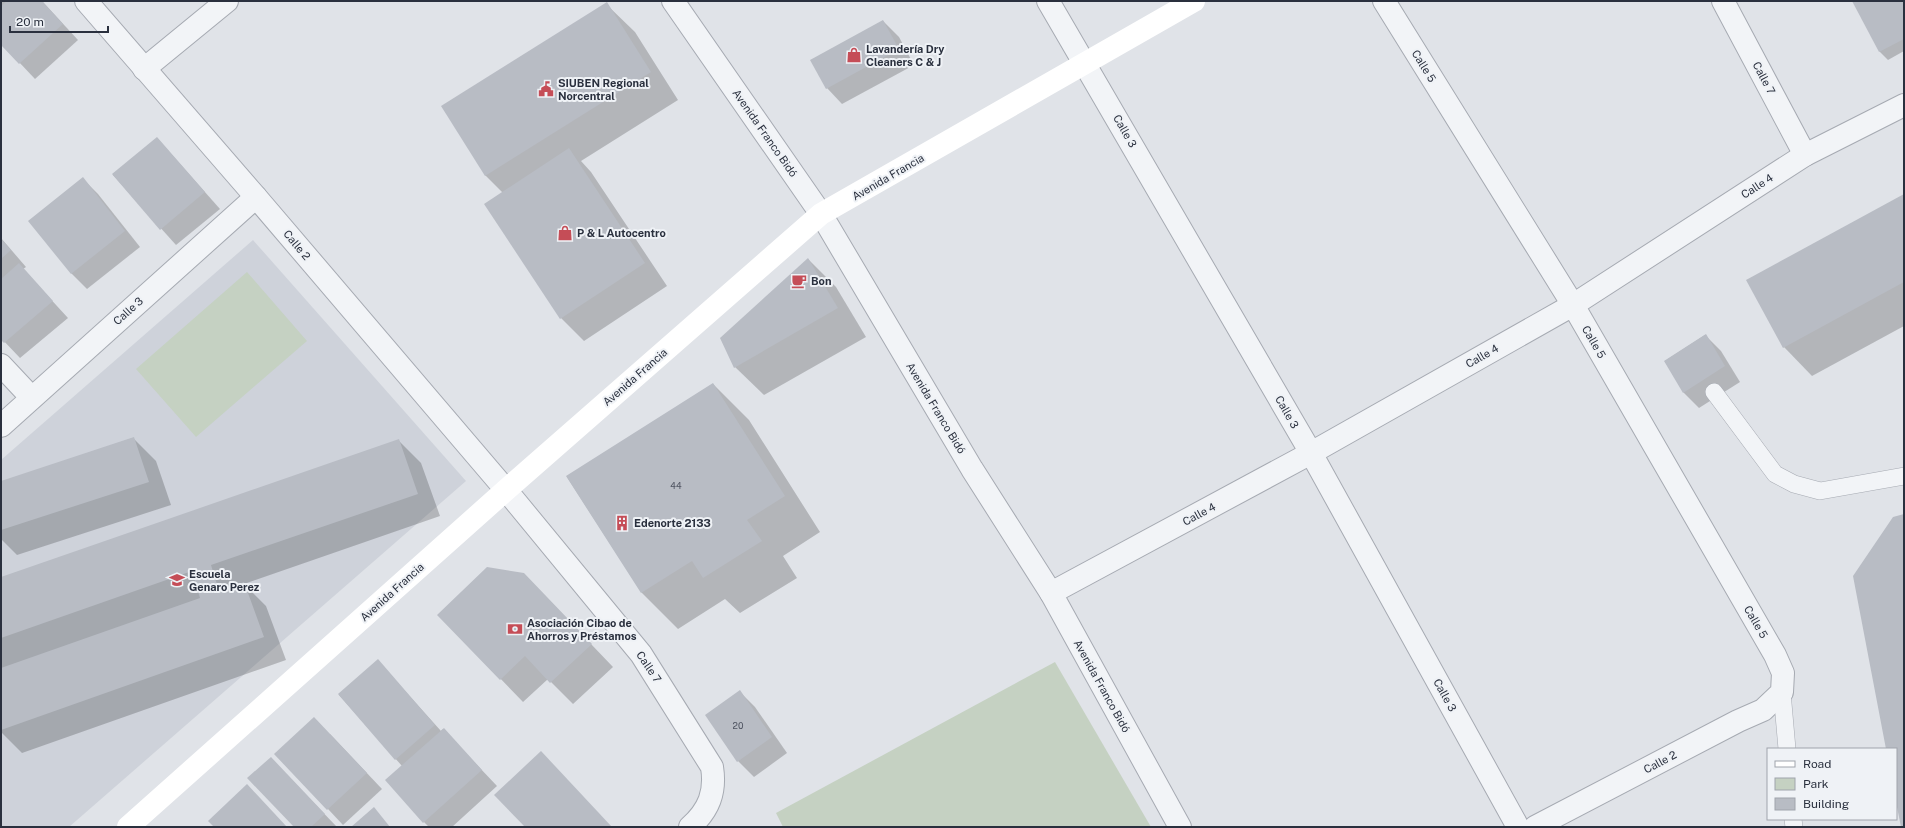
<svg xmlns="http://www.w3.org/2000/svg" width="1905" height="828" font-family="'Public Sans',sans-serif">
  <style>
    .built { fill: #ced2da }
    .green { fill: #c5d1c2 }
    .shadow { fill: #0003 }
    .building { fill: #b8bcc4 }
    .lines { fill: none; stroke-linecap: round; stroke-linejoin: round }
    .lane-casing { stroke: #a6aab2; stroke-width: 18 }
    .street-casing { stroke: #a6aab2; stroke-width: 24 }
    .lane { stroke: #f2f4f7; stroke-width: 17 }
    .street { stroke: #f2f4f7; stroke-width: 22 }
    .secondary { stroke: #fff; stroke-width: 22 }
    .labels { text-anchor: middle; stroke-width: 4; stroke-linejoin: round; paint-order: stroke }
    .number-label { font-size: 9px; fill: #4e5360 }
    .poi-label { font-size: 11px; font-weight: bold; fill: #2a303e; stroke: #eff2f6; text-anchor: start }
    .street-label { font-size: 11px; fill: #2a303e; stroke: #eff2f6 }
  </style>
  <rect width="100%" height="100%" fill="#e0e3e8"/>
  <polygon class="built" points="253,240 466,481 69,827 1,827 1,460"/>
  <g class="green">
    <polygon points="247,272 307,341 196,437 136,369"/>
    <polygon points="1055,662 1151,827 783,827 776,813"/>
  </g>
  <g class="shadow">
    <polygon points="1,1 42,1 78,40 35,79 1,43"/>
    <polygon points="1853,1 1904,1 1904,51 1888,60 1880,52"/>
    <polygon points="606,4 635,32 678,100 581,161 591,172 667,286 584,341 561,318 503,193 485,175"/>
    <polygon points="883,21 899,37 914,65 842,104 827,88"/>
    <polygon points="157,138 220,209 176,245 113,175"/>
    <polygon points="83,179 98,194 140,247 87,289 71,273"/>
    <polygon points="1904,195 1904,326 1812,376 1784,347"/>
    <polygon points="1,238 26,267 23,269 68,318 20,358 1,338"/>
    <polygon points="808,259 836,287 866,337 764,395 735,367"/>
    <polygon points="1705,335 1721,351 1740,382 1699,408 1684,393 1665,361"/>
    <polygon points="713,384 749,420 820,532 783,556 797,578 740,613 725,599 678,629 642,593 567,477"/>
    <polygon points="133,438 156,461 171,505 17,555 1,539 1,482"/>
    <polygon points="399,441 421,463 440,516 244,584 266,606 286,660 22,753 1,732 1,578"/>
    <polygon points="546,597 613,667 573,704 548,679 523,702 439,615"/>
    <polygon points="378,661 441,731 443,729 497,786 452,827 429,827 424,822 402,766 339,695"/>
    <polygon points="740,692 755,707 787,753 754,777 738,761"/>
    <polygon points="330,734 382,789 343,825 328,809"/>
    <polygon points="286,774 337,827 295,827"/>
  </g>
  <g class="building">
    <polygon points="7,1 42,1 63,24 19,64 1,45 1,6"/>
    <polygon points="1852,1 1904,1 1904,39 1879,52"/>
    <polygon points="607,2 651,72 485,176 441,106"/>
    <polygon points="883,20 899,49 826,89 810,60"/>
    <polygon points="157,137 205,192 160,230 112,174"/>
    <polygon points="569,148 645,263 560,319 484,204"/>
    <polygon points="83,177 125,231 71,274 28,221"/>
    <polygon points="1904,194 1904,282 1783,348 1746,280"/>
    <polygon points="1,239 11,250 1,259"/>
    <polygon points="808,258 838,308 734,368 720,338"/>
    <polygon points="19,263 53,301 4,343 1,340 1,279"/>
    <polygon points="1706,334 1725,366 1683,393 1664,361"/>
    <polygon points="713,383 785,496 747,520 762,541 703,578 692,561 641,593 566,476"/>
    <polygon points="134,437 149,482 1,530 1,481"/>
    <polygon points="399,439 418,494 211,565 219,591 244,582 264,637 1,730 1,668 200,598 192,571 1,638 1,577"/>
    <polygon points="1904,514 1904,827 1901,827 1896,802 1896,749 1886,749 1853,576 1893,517"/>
    <polygon points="487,567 524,573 592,644 550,683 525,656 500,680 437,615"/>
    <polygon points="378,659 435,725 395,760 338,694"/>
    <polygon points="740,690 772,737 737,762 705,715"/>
    <polygon points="314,717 367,773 327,810 274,754"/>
    <polygon points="444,728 482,770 423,823 385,780"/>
    <polygon points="541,751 612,827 525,827 494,795"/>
    <polygon points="271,757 325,814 311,827 294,827 247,778"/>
    <polygon points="247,784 287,827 214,827 208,821"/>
    <polygon points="374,807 390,827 351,827"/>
  </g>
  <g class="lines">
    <g class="lane-casing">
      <g id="lane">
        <polyline points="1714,392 1775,474 1794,484 1820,491 1904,476"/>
        <polyline points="1782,692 1787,749"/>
        <polyline points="1793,819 1794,827"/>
      </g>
    </g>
    <g class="street-casing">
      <g id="street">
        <path d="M86,1L256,197L506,490L641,654L712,767C716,792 709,810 690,827"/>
        <polyline points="673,1 821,214 972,469 1051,593 1180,827"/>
        <polyline points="1048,1 1311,453 1518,827"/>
        <polyline points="1384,1 1573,305 1775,655 1783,673 1782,692 1763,710 1738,721 1535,827"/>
        <polyline points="1723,1 1805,155"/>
        <polyline points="144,69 227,1"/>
        <polyline points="1,365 31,397"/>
        <polyline points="1,426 256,197"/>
        <polyline points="1051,593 1311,453 1573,305 1805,155 1904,105"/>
      </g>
    </g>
    <use href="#lane" class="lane"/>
    <use href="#street" class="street"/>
    <polyline class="secondary" points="128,827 506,490 821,214 1194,1"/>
  </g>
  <defs>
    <g id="shop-bare" transform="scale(1.2)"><path d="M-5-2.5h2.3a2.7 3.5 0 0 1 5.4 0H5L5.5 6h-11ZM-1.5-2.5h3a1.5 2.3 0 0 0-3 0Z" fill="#c54d57" stroke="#eff2f6" stroke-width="2.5" paint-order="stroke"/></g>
    <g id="civic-bare" transform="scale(1.2)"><path d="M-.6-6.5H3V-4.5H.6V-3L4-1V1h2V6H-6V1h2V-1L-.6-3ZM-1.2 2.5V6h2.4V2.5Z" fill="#c54d57" stroke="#eff2f6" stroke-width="2.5" paint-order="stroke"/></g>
    <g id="cafe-bare" transform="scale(1.2)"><path d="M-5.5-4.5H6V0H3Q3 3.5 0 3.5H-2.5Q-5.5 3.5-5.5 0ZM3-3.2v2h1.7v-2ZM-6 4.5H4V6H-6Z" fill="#c54d57" stroke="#eff2f6" stroke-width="2.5" paint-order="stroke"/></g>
    <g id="building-bare" transform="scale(1.2)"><path d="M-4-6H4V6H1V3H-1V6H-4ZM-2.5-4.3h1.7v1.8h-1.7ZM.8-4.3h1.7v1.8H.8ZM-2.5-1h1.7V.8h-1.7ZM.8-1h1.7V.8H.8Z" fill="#c54d57" stroke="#eff2f6" stroke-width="2.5" paint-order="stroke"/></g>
    <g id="school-bare" transform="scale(1.2)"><path d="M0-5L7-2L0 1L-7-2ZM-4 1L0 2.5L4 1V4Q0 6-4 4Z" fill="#c54d57" stroke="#eff2f6" stroke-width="2.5" paint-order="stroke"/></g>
    <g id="bank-bare" transform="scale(1.2)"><path d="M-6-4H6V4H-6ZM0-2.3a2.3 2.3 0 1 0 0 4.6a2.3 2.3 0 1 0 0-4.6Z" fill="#c54d57" stroke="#eff2f6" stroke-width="2.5" paint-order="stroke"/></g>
  </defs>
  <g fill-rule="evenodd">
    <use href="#shop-bare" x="854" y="55"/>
    <use href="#civic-bare" x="546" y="89"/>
    <use href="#shop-bare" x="565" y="233"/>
    <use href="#cafe-bare" x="799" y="281"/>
    <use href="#building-bare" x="622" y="523"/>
    <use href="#school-bare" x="177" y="580"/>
    <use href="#bank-bare" x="515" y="629"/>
  </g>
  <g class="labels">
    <g class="number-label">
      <text x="676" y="489">44</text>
      <text x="738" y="729">20</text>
    </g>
    <g class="poi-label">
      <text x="866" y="53">Lavandería Dry<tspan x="866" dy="13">Cleaners C &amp; J</tspan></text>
      <text x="558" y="87">SIUBEN Regional<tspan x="558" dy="13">Norcentral</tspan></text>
      <text x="577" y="237">P &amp; L Autocentro</text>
      <text x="811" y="285">Bon</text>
      <text x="634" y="527">Edenorte 2133</text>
      <text x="189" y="578">Escuela<tspan x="189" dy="13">Genaro Perez</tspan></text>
      <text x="527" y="627">Asociación Cibao de<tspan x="527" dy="13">Ahorros y Préstamos</tspan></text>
    </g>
    <g class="street-label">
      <text transform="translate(1424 66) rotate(58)" y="4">Calle 5</text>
      <text transform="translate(1764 78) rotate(62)" y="4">Calle 7</text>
      <text transform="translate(1125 131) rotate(60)" y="4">Calle 3</text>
      <text transform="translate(765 133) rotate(55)" y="4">Avenida Franco Bidó</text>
      <text transform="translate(888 177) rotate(-30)" y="4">Avenida Francia</text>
      <text transform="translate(1757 186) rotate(-33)" y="4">Calle 4</text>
      <text transform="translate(297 245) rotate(50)" y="4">Calle 2</text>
      <text transform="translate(128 311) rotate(-42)" y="4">Calle 3</text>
      <text transform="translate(1594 342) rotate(60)" y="4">Calle 5</text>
      <text transform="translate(1482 356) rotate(-30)" y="4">Calle 4</text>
      <text transform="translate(635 377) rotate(-41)" y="4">Avenida Francia</text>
      <text transform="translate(936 408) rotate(59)" y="4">Avenida Franco Bidó</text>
      <text transform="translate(1287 412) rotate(60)" y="4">Calle 3</text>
      <text transform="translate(1199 514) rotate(-28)" y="4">Calle 4</text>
      <text transform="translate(392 592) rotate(-42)" y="4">Avenida Francia</text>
      <text transform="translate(1756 622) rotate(60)" y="4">Calle 5</text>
      <text transform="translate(649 667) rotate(56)" y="4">Calle 7</text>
      <text transform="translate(1102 686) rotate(61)" y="4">Avenida Franco Bidó</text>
      <text transform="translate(1445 695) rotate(61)" y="4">Calle 3</text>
      <text transform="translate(1660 762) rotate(-28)" y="4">Calle 2</text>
    </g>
  </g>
  <rect width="1905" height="828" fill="none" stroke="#2a303e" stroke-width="4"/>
  <rect x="1767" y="748" width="130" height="72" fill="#eff2f6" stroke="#a0a4ac"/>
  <rect x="1775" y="761" width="20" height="6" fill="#ffffff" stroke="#a0a4ac"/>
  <text x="1803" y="768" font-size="12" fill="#2a303e">Road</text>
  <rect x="1775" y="778" width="20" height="12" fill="#c5d1c2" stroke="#a0a4ac"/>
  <text x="1803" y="788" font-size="12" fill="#2a303e">Park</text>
  <rect x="1775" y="798" width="20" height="12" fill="#b8bcc4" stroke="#a0a4ac"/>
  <text x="1803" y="808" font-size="12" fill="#2a303e">Building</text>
  <path d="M10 26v6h98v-6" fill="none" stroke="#2a303e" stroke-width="2"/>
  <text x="16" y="26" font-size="12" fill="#2a303e" stroke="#eff2f6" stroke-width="3" paint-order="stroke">20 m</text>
</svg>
